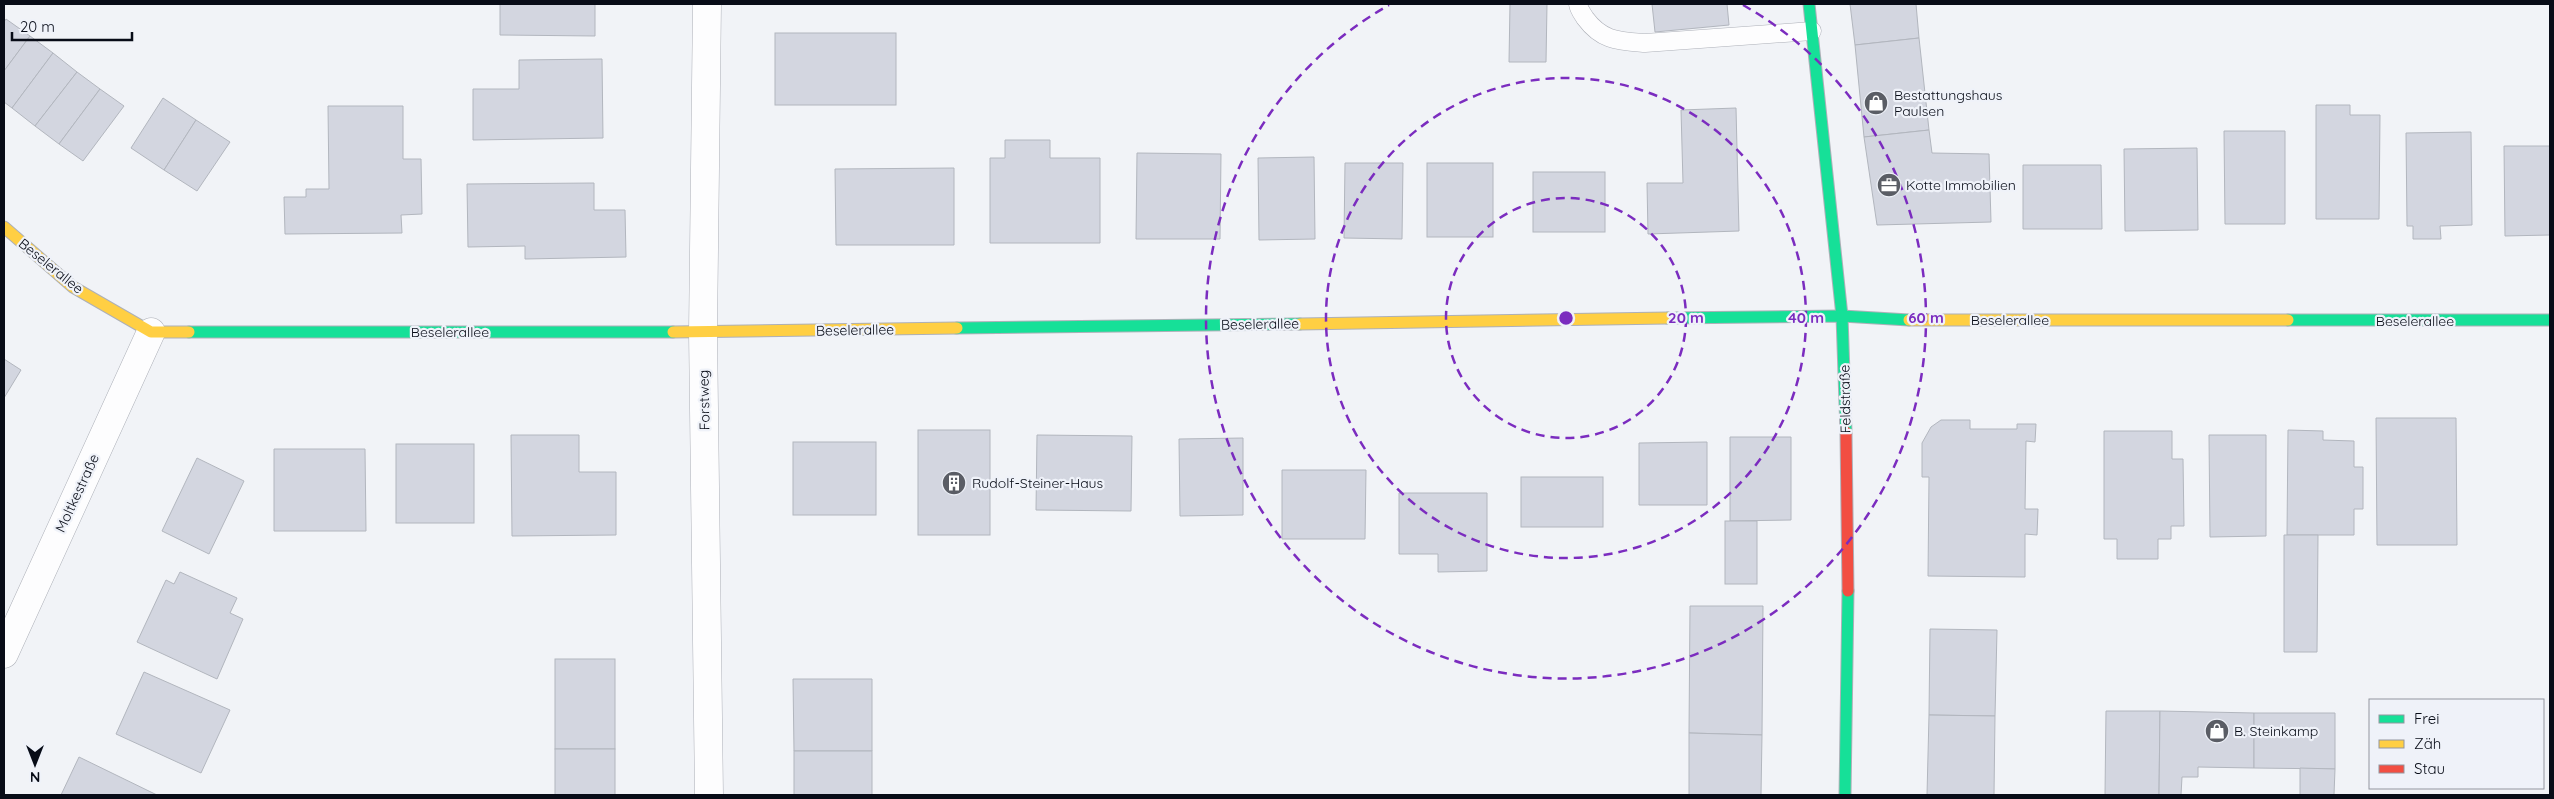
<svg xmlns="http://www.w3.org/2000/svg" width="2554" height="799" font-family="Quicksand,sans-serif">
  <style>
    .building { fill: #d3d6e0; stroke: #b2b6be }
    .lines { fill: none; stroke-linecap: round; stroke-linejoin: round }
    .lane-casing { stroke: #adb0b8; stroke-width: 19 }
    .street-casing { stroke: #adb0b8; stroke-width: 29 }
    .fast-casing { stroke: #adb0b8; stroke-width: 13 }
    .slow-casing { stroke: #adb0b8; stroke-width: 13 }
    .jam-casing { stroke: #adb0b8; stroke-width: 13 }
    .lane { stroke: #fdfdfe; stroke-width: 18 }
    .street { stroke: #fdfdfe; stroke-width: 28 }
    .fast { stroke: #16e098; stroke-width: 11 }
    .slow { stroke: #ffcf43; stroke-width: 11 }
    .jam { stroke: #f24e42; stroke-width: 11 }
    .ring { fill: none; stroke: #7b2cbf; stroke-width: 2.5; stroke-dasharray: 9 6 }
    .labels { text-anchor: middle; stroke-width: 4.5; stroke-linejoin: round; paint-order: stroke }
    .poi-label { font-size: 14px; fill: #080c17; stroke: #eff2f9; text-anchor: start }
    .street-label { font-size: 14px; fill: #080c17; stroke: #eff2f9 }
    .centre { fill: #7b2cbf; stroke: #eff2f9; stroke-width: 2.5 }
    .ring-label { font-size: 15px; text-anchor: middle; font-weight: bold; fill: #7b2cbf; stroke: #eff2f9; stroke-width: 4.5; stroke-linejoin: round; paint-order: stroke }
  </style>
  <rect width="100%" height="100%" fill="#f1f3f7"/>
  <g class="building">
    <polygon points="500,4 595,4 595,36 500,35"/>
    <polygon points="1510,4 1547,4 1546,62 1509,62"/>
    <polygon points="1652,4 1727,4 1729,25 1655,32"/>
    <polygon points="1850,4 1916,4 1919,38 1855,45"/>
    <polygon points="6,19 30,36 4,71 4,22"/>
    <rect x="775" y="33" width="121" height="72"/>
    <polygon points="30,36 53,53 12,108 4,102 4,71"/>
    <polygon points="1919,38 1929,130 1864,137 1855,45"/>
    <polygon points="53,53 77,72 35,126 12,108"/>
    <polygon points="602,59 603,138 473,140 473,89 519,89 519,60"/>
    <polygon points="77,72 100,89 59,144 35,126"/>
    <polygon points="100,89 124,106 83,161 59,144"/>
    <polygon points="163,98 196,120 164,170 131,148"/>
    <polygon points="2316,105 2350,105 2350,115 2380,115 2379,219 2316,219"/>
    <polygon points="328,106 403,106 403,159 421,159 422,214 401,215 402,233 285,234 284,197 306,197 306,189 329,189"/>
    <polygon points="1736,108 1739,231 1648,234 1647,183 1683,183 1681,110"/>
    <polygon points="196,120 230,142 197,191 164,170"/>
    <polygon points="1929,130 1932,153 1989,154 1991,222 1877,225 1864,137"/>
    <polygon points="2224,131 2285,131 2285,224 2225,224"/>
    <polygon points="2471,132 2472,225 2440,226 2441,239 2413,239 2413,226 2407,226 2406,133"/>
    <polygon points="1005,140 1050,140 1050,158 1100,158 1100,243 990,243 990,158 1005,158"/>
    <polygon points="2504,146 2550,146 2550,235 2505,236"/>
    <polygon points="2197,148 2198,230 2125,231 2124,149"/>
    <polygon points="1137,153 1221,154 1220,239 1136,239"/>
    <polygon points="1314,157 1315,239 1259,240 1258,158"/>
    <polygon points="1345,163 1403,163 1402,239 1344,238"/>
    <rect x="1427" y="163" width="66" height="74"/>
    <polygon points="2023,165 2101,165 2102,229 2023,229"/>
    <polygon points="954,168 954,245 836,245 835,169"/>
    <rect x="1533" y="172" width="72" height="60"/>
    <polygon points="594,183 594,210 625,210 626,257 525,259 525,246 468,247 467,184"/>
    <polygon points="4,359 21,370 4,398"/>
    <polygon points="2376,418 2456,418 2457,545 2377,545"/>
    <polygon points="1941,420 1970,420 1970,429 2017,429 2017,424 2036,424 2035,442 2026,441 2025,509 2038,509 2037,535 2025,534 2025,577 1928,576 1929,477 1922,477 1922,443 1931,427"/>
    <rect x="918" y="430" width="72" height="105"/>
    <polygon points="2288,430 2323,431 2323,440 2354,441 2354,467 2363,467 2363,509 2354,509 2354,535 2287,535"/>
    <polygon points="2104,431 2172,431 2172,459 2183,459 2184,526 2171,526 2171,539 2158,539 2158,559 2117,559 2117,539 2104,539"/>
    <polygon points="511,435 579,435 579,472 616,472 616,535 512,536"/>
    <polygon points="1037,435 1132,436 1131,511 1036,510"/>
    <polygon points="2209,435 2266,435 2266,536 2210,537"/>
    <polygon points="1730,437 1791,437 1791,520 1730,521"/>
    <polygon points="1243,438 1243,515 1180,516 1179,439"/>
    <rect x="793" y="442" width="83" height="73"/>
    <polygon points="1707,442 1707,505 1639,505 1639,443"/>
    <rect x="396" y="444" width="78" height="79"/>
    <polygon points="274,449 365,449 366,531 274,531"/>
    <polygon points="197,458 244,481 209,554 162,531"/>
    <polygon points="1282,470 1366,470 1365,539 1282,539"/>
    <rect x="1521" y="477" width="82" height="50"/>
    <polygon points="1399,493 1487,493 1487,571 1438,572 1438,554 1399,554"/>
    <rect x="1725" y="521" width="32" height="63"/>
    <polygon points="2284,535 2318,535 2317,652 2284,652"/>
    <polygon points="180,572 237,598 230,613 243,619 217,679 137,642 166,580 174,584"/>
    <polygon points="1690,606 1763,606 1762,735 1689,733"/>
    <polygon points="1930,629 1997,630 1995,716 1929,715"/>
    <rect x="555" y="659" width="60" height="90"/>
    <polygon points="144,672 230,710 201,773 116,734"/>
    <polygon points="793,679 872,679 872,751 794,751"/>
    <polygon points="2106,711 2160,711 2159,795 2105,795"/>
    <polygon points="2160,711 2254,713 2254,768 2198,767 2198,777 2182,777 2181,795 2159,795"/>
    <polygon points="2254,713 2335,713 2335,769 2254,768"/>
    <polygon points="1929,715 1995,716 1994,795 1927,795"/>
    <polygon points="1689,733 1762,735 1761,795 1689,795"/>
    <rect x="555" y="749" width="60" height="46"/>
    <rect x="794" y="751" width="78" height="44"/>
    <polygon points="79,757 157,795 61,795"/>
    <polygon points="2300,768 2335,769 2334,795 2300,795"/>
  </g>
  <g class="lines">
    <g class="lane-casing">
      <path id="lane" d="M1578,4C1579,10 1582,13 1585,18C1602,41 1618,41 1645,43L1812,31"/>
    </g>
    <g class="street-casing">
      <g id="street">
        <polyline points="707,4 703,332 709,795"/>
        <polyline points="4,654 151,332"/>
      </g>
    </g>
    <g class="fast-casing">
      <g id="fast">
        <polyline points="1809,4 1842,316 1846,432"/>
        <polyline points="1668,318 1842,316 1909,320"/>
        <polyline points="2288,320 2550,320"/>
        <polyline points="957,328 1300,324"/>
        <polyline points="189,332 673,332"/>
        <polyline points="1845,795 1848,591"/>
      </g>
    </g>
    <g class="slow-casing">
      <g id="slow">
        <polyline points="4,227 73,287 151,332 189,332"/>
        <polyline points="1909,320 2288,320"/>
        <polyline points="1300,324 1668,318"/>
        <polyline points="673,332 957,328"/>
      </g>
    </g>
    <g class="jam-casing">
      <polyline id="jam" points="1846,432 1848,591"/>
    </g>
    <use href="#lane" class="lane"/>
    <use href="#street" class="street"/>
    <use href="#fast" class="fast"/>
    <use href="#slow" class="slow"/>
    <use href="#jam" class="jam"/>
  </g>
  <g class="ring">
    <circle cx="1566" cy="318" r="120"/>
    <circle cx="1566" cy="318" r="240"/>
    <path d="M1743 5A360 360 0 1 1 1389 5"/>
  </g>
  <defs>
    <g id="shop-disc" transform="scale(1.25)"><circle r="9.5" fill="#5a5d65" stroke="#eff2f9"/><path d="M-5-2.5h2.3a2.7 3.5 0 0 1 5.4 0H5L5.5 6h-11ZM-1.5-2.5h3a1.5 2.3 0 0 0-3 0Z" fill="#fff"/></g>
    <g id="office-disc" transform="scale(1.25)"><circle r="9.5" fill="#5a5d65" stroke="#eff2f9"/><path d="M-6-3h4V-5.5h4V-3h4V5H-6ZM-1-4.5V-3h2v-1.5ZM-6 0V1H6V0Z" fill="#fff"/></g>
    <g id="building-disc" transform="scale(1.25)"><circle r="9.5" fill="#5a5d65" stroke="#eff2f9"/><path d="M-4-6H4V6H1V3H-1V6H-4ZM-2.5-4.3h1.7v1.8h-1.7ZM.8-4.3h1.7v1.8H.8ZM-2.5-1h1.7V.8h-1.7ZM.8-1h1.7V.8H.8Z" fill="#fff"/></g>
  </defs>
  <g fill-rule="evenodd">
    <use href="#shop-disc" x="1876" y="103"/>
    <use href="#office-disc" x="1889" y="185"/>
    <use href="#building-disc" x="954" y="483"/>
    <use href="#shop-disc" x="2217" y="731"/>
  </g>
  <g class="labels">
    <g class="poi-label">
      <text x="1894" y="100">Bestattungshaus<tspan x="1894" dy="16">Paulsen</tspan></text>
      <text x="1906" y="190">Kotte Immobilien</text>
      <text x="972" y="488">Rudolf-Steiner-Haus</text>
      <text x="2234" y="736">B. Steinkamp</text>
    </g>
    <g class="street-label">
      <text transform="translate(51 266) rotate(39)" y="5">Beselerallee</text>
      <text x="2010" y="325">Beselerallee</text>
      <text x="2415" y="326">Beselerallee</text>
      <text transform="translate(1260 324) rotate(-1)" y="5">Beselerallee</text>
      <text transform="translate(855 330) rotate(-1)" y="5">Beselerallee</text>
      <text x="450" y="337">Beselerallee</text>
      <text transform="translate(1845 399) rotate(-91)" y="5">Feldstraße</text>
      <text transform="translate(704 400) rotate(-91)" y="5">Forstweg</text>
      <text transform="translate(77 493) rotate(-65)" y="5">Moltkestraße</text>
    </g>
  </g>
  <circle cx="1566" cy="318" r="8" class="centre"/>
  <g class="ring-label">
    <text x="1686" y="323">20 m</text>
    <text x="1806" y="323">40 m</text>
    <text x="1926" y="323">60 m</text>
  </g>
  <rect width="2554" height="799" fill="none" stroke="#080c17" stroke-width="10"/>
  <rect x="2369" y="699" width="175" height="90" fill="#eff2f9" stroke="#93969f"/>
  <rect x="2379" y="715" width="25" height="8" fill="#16e098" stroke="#93969f"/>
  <text x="2414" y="724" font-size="15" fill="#080c17">Frei</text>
  <rect x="2379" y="740" width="25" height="8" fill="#ffcf43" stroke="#93969f"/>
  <text x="2414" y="749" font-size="15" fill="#080c17">Zäh</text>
  <rect x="2379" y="765" width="25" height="8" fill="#f24e42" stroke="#93969f"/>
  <text x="2414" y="774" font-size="15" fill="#080c17">Stau</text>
  <g transform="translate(35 764) rotate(180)" stroke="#eff2f9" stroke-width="4" paint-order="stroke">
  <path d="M0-4L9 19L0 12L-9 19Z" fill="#080c17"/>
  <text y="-8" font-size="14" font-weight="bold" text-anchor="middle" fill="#080c17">N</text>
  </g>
  <path d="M12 32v8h120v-8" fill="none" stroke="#080c17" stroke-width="2.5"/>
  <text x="20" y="32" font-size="15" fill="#080c17" stroke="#eff2f9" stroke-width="4" paint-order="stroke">20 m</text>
</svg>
